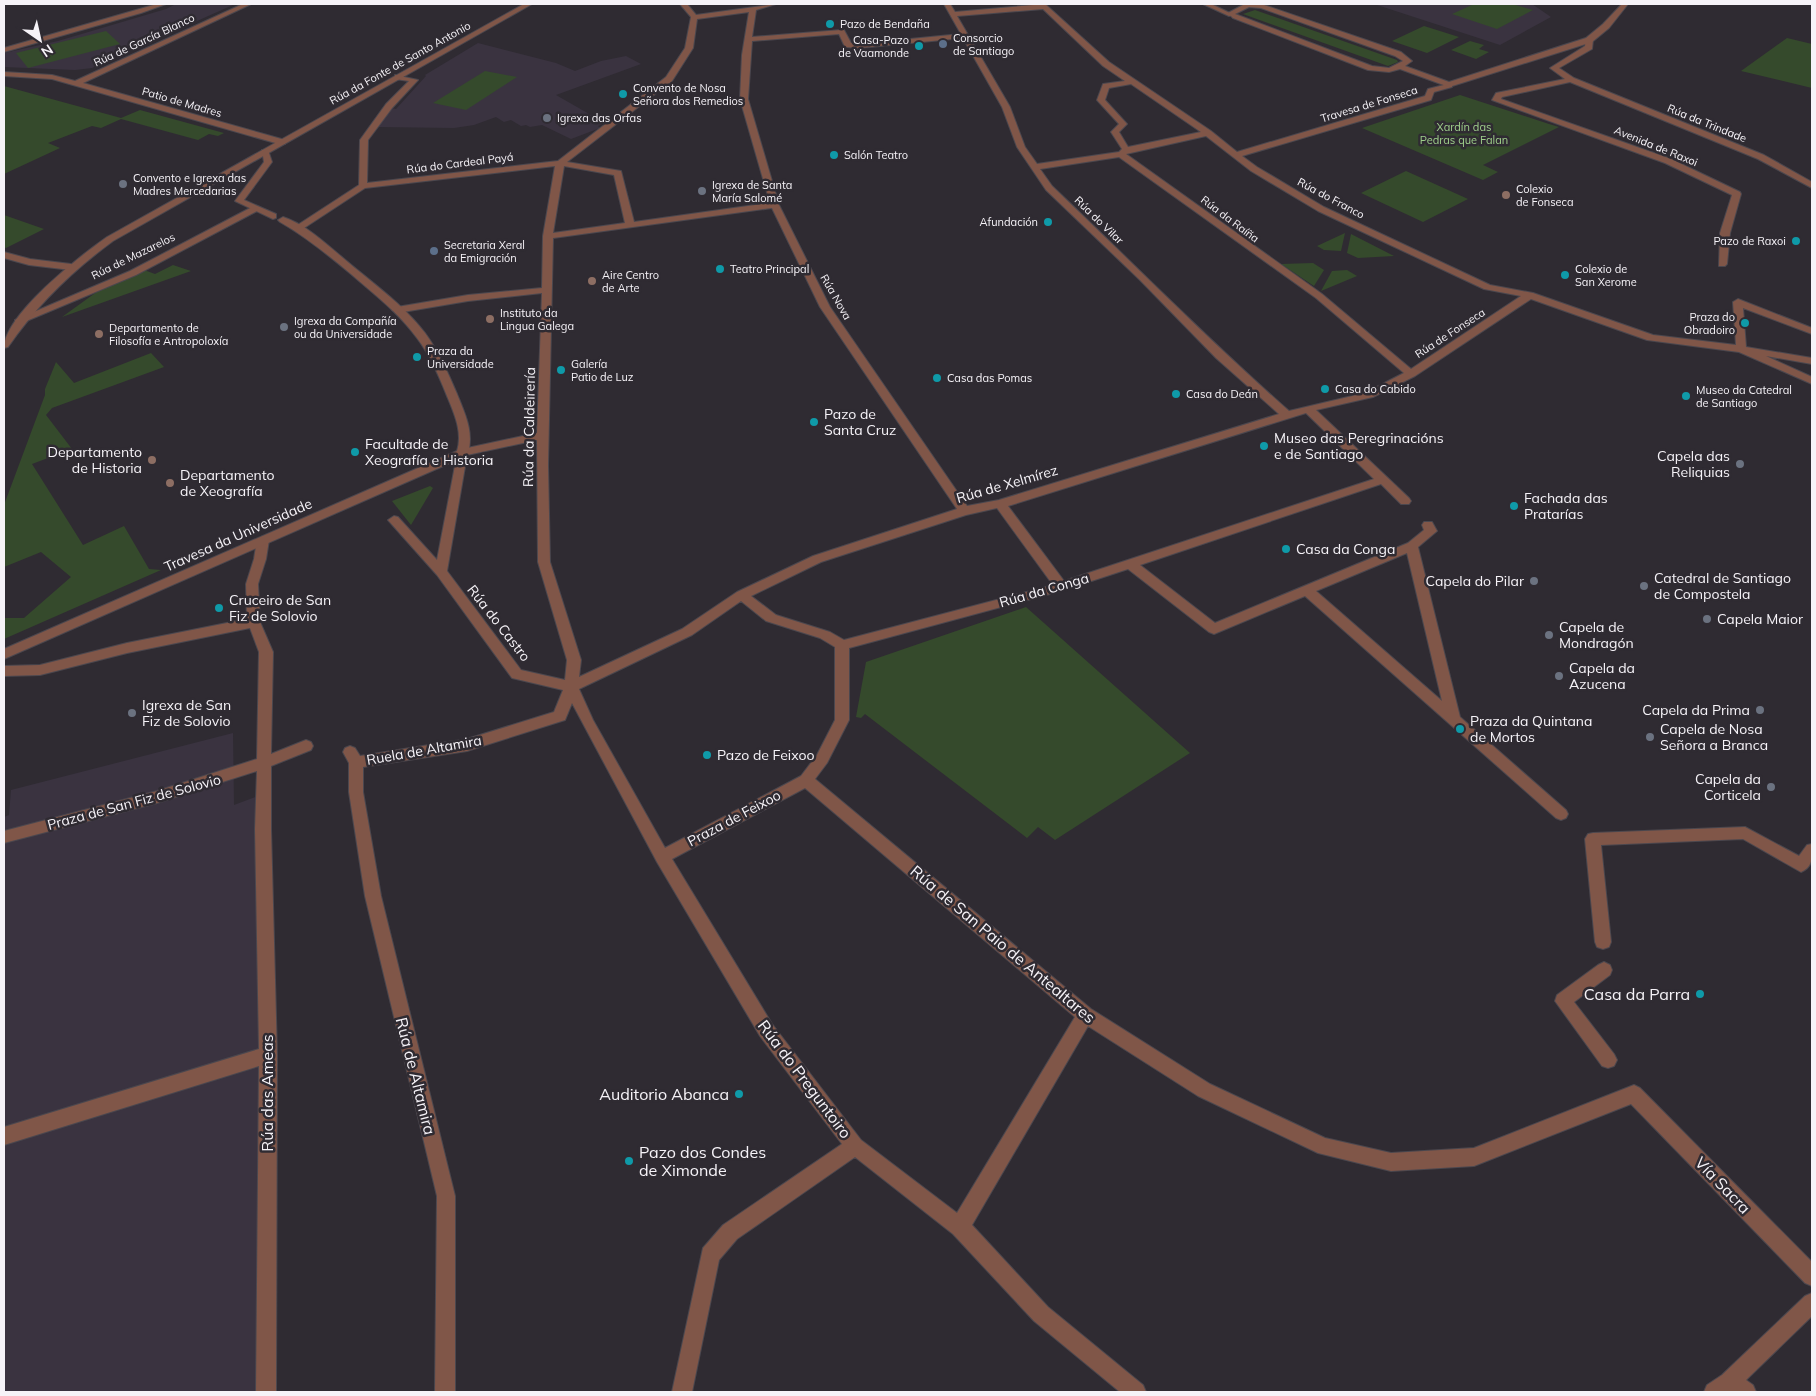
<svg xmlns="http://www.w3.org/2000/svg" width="1816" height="1396" font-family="Mulish,sans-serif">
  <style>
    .built { fill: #3a3340 }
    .green { fill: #354a2c }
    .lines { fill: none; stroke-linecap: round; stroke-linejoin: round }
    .pedestrian-casing { stroke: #4b474e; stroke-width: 2 }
    .minor-casing { stroke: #4b474e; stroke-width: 2 }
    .tertiary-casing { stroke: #4b474e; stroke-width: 2 }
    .pedestrian { fill: #805648; fill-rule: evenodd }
    .minor { fill: #805648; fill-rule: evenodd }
    .tertiary { fill: #805648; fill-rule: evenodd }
    .culture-dot { fill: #0f9aa8; stroke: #2f2b32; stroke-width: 2 }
    .service-dot { fill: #5c6f8a; stroke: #2f2b32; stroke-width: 2 }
    .worship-dot { fill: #6b7280; stroke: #2f2b32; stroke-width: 2 }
    .education-dot { fill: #8d6e63; stroke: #2f2b32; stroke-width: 2 }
    .labels { text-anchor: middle; stroke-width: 5; stroke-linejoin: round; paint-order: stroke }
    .far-poi-label { font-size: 11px; fill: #f6f3f8; stroke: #2f2b32; text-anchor: start }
    .far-street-label { font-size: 11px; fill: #f6f3f8; stroke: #2f2b32 }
    .far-park-label { font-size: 11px; fill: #9fcf8b; stroke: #2f2b32 }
    .poi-label { font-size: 14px; fill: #f6f3f8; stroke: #2f2b32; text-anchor: start }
    .street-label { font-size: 14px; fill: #f6f3f8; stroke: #2f2b32 }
    .near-street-label { font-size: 16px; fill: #f6f3f8; stroke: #2f2b32 }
    .near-poi-label { font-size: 16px; fill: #f6f3f8; stroke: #2f2b32; text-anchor: end }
  </style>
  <rect width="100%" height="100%" fill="#2f2b32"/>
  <g class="built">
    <polygon points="176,4 235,4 92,68 75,70 4,67 4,53 58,41 166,9"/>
    <polygon points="1374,4 1532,4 1551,17 1500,45"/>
    <polygon points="478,43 556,63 575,71 601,61 626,56 641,64 556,95 605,123 598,126 600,128 571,139 542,125 530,127 526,125 521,126 511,120 504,122 496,117 474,125 454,128 378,127 391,108 396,109 426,76 425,75"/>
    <polygon points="233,733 234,805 263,794 268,1055 266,1392 4,1392 4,817 9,815 11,790"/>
  </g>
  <g class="green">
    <polygon points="1474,4 1512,4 1533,10 1497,29 1452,14"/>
    <polygon points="1255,10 1397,60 1398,62 1388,66 1243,14"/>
    <polygon points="1424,26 1459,37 1427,53 1392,41"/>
    <polygon points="106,31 120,44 28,68 16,53"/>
    <polygon points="1787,38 1812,44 1812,88 1741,71"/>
    <polygon points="1470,41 1484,45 1479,49 1489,52 1476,59 1451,50"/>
    <polygon points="485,71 517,77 466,110 433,103"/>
    <polygon points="4,86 121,118 140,110 224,133 218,136 209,134 198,140 121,119 101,128 92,126 48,143 60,148 4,174"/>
    <polygon points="1460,95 1549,124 1559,127 1483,165 1498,172 1483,180 1362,128"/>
    <polygon points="1406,171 1468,199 1423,222 1361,193"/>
    <polygon points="4,215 44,229 6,248 4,247"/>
    <polygon points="1345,233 1341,251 1324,250 1317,246"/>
    <polygon points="1351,234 1394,256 1358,258 1347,253"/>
    <polygon points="1313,263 1324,270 1314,286 1281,264"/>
    <polygon points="173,265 191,271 62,317 98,291 144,270 155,274"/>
    <polygon points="1347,270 1357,276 1321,291 1332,271"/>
    <polygon points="151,353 164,367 52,408 46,415 72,449 32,464 83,545 124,526 149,569 161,570 4,639 4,618 24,618 71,577 41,552 4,567 4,505 45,395 45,389 56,362 74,383"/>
    <polygon points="430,486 433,488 411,525 392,501"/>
    <polygon points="1026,607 1190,753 1055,840 1038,827 1027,838 865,714 861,718 856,717 866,662"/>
  </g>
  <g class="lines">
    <g class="pedestrian-casing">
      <g id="pedestrian">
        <path d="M680,4H687L696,15L776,4L756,10L752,37L841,30H844L851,43L859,44L961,34L944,4H950L955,12L1045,4L1109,62L1211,131L1237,152L1425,96L1428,89L1452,83V87L1434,92L1431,100L1242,156L1257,167L1324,207L1490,285L1533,293L1653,335L1736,345L1733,302L1738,299L1812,328V334L1743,308L1746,347L1812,358V364L1766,356L1812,377V384L1739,352L1647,340L1531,299L1415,376L1373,397L1316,410L1409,498L1411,501L1409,504H1401L1381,484L1140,565L1215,623L1408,543L1424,530L1422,525L1424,522H1432L1437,531L1418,547L1460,717L1566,810L1568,814L1566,818L1561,820L1556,818L1305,596L1214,634L1209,632L1128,569L1061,591L849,648V720L827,763L815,779L1091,1009L1210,1084L1325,1138L1391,1153L1474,1148L1634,1085L1640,1088L1812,1262V1286L1805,1283L1631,1104L1474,1166L1391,1171L1318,1153L1198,1096L1088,1026L972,1225L1048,1307L1143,1385L1146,1392H1120L1034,1321L953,1234L855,1157L737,1239L719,1260L692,1392H672L703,1248L723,1225L842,1144L760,1036L657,862L572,703L565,720L467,751L363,767V792L381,896L455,1196V1392H435L437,1196L365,896L349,792V763L343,752L345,748L350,746L355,748L360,756L467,739L554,712L563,690L512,678L437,575L388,520L394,516L398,517L437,560L458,450L537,433L542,293L468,301L397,313L392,310L397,307L468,295L542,288L543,236L555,166L365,188L301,230H295L293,228L359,185L360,140L386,104L409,81L395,79V75L418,80L392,108L368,140L367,183L558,161L666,77L685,48L691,17ZM1043,9L1103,66L1125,81L1103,84L1097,100L1119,124L1111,132L1122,149L1119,152L1037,164L1025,147L1010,107L957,16ZM749,12L742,55L740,99L770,203L634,222L621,171L567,162L672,81L693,48L697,19ZM839,34L845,47L859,48L963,38L1002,107L1017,147L1046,190L1140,280L1216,358L1279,414L999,500L967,506L830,307L779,205L748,99L752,41ZM1131,84L1201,132L1128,147L1119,132L1127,124L1105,100L1109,88ZM1206,136L1251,171L1318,211L1484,289L1521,296L1411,369L1322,294L1126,154ZM1119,157L1316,298L1404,373L1365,393L1289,411C1207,339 1131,261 1052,186L1040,169ZM564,166L614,175L625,223L553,233ZM772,208L820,307L957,509L813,556L737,592L682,629L579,677L581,660L550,562L548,465L553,238ZM1306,413L1374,479L1064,581L1008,506ZM537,440L538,562L567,660L565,680L521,670L447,571L467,455ZM997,508L1053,585L844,640L830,632L776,615L751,596L821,562L966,515ZM1407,553L1442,701L1316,591ZM741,601L766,621L820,638L835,647V720L817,755L801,776L665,848L593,720L579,689L692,635ZM805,788L1075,1017L957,1213L861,1140L772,1024L672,859Z"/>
        <polygon points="1203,4 1211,4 1234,15 1229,16"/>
        <polygon points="1586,38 1593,40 1592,49 1559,68 1574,78 1764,155 1812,182 1812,188 1758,159 1570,82 1502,97 1501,99 1671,159 1740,192 1741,194 1730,233 1727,264 1725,266 1719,266 1720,233 1732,195 1665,163 1492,100 1496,93 1565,79 1550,68 1585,46"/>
        <polygon points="254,206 258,209 257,211 136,275 24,322 16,322 15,320 130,271"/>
        <polygon points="263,536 269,540 266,559 258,584 260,622 273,652 271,754 306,740 311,742 313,746 311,750 271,766 271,829 277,1055 276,1392 256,1392 259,1066 4,1145 4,1127 259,1049 255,829 257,771 157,803 4,843 4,831 157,791 257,759 259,652 250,628 127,653 40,675 4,676 4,666 40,665 127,643 247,619 246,584 254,559 257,540"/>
        <path d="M1745,827L1799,856L1807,845L1812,844C1812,855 1814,867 1801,872L1743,839L1601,845L1611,942L1609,947L1603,949L1597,947L1595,942L1585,839L1588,834L1593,833Z"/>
        <polygon points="1604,962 1610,965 1612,970 1610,975 1574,1002 1614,1054 1617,1060 1614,1066 1608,1068 1602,1066 1555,1001 1557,995 1598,965"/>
        <polygon points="1812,1293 1812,1316 1746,1380 1753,1385 1756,1392 1704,1392 1707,1385 1722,1375 1805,1296"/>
      </g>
    </g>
    <g class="minor-casing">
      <g id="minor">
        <polygon points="157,4 166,4 141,13 4,52 4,48"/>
        <polygon points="243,4 251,4 83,83 285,140 285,144 279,144 52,79 4,76 4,72 52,75 75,81"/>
        <path d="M1245,4L1264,5L1401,52L1412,61L1405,66L1449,82L1586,38L1603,24L1622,4H1628L1609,28L1592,42L1449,87L1400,69L1389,72L1368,70L1233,18L1228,13ZM1249,7L1261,8L1395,56L1403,61L1389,68L1372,66L1235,14Z"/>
        <polygon points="262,150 268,150 272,162 244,200 276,214 276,218 273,219 235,201 264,162"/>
        <path d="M283,217C305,224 326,244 343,258C371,282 403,304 425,333C439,352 448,373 457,394C465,414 474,432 468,453L466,456L4,659V649L457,451C463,432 454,413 447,396C439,376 430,355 417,338C399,313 374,294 351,274C328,255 306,237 280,222L278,220Z"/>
        <polygon points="4,252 30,259 71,264 76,267 71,270 29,265 4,258"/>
      </g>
    </g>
    <g class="tertiary-casing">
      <path id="tertiary" d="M524,4H532L113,241C72,271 37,305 8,347L4,348C4,315 80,256 107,237Z"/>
    </g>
    <use href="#pedestrian" class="pedestrian"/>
    <use href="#minor" class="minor"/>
    <use href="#tertiary" class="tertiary"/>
  </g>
  <g class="culture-dot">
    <circle cx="830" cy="24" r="5"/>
    <circle cx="919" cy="46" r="5"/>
    <circle cx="623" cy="94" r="5"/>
    <circle cx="834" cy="155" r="5"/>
    <circle cx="1048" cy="222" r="5"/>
    <circle cx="1796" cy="241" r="5"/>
    <circle cx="720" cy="269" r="5"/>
    <circle cx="1565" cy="275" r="5"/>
    <circle cx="1745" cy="323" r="5"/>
    <circle cx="417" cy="357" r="5"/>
    <circle cx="561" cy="370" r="5"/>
    <circle cx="937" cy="378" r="5"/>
    <circle cx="1325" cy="389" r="5"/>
    <circle cx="1176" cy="394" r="5"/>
    <circle cx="1686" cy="396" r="5"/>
    <circle cx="814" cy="422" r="5"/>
    <circle cx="1264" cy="446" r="5"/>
    <circle cx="355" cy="452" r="5"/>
    <circle cx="1514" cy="506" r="5"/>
    <circle cx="1286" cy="549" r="5"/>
    <circle cx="219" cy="608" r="5"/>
    <circle cx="1460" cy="729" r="5"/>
    <circle cx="707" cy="755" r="5"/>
    <circle cx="1700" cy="994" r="5"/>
    <circle cx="739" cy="1094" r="5"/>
    <circle cx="629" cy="1161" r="5"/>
  </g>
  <g class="service-dot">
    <circle cx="943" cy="44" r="5"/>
    <circle cx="434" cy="251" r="5"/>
  </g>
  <g class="worship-dot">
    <circle cx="547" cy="118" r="5"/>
    <circle cx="123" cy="184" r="5"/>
    <circle cx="702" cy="191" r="5"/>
    <circle cx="284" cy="327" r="5"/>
    <circle cx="1740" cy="464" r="5"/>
    <circle cx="1534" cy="581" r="5"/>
    <circle cx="1644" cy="586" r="5"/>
    <circle cx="1707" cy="619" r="5"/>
    <circle cx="1549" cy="635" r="5"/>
    <circle cx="1559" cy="676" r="5"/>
    <circle cx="1760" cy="710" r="5"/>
    <circle cx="132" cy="713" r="5"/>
    <circle cx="1650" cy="737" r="5"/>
    <circle cx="1771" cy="787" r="5"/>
  </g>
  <g class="education-dot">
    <circle cx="1506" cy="195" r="5"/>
    <circle cx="592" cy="281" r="5"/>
    <circle cx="490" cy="319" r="5"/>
    <circle cx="99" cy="334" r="5"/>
    <circle cx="152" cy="460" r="5"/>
    <circle cx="170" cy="483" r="5"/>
  </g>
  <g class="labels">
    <g class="far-poi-label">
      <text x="840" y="28">Pazo de Bendaña</text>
      <text x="953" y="42">Consorcio<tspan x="953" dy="13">de Santiago</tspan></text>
      <text x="909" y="44" text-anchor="end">Casa-Pazo<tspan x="909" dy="13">de Vaamonde</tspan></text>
      <text x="633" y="92">Convento de Nosa<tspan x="633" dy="13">Señora dos Remedios</tspan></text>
      <text x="557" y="122">Igrexa das Orfas</text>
      <text x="844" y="159">Salón Teatro</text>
      <text x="133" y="182">Convento e Igrexa das<tspan x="133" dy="13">Madres Mercedarias</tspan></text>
      <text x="712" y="189">Igrexa de Santa<tspan x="712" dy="13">María Salomé</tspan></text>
      <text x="1516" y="193">Colexio<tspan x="1516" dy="13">de Fonseca</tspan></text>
      <text x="1038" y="226" text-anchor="end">Afundación</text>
      <text x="1786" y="245" text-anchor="end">Pazo de Raxoi</text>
      <text x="444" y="249">Secretaria Xeral<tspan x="444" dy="13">da Emigración</tspan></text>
      <text x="730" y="273">Teatro Principal</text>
      <text x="1575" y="273">Colexio de<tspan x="1575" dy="13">San Xerome</tspan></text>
      <text x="602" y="279">Aire Centro<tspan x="602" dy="13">de Arte</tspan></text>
      <text x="500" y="317">Instituto da<tspan x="500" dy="13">Lingua Galega</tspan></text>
      <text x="1735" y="321" text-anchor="end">Praza do<tspan x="1735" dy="13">Obradoiro</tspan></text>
      <text x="294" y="325">Igrexa da Compañía<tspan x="294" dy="13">ou da Universidade</tspan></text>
      <text x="109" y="332">Departamento de<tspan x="109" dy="13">Filosofía e Antropoloxía</tspan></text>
      <text x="427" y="355">Praza da<tspan x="427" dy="13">Universidade</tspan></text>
      <text x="571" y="368">Galería<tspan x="571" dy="13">Patio de Luz</tspan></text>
      <text x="947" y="382">Casa das Pomas</text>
      <text x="1335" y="393">Casa do Cabido</text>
      <text x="1696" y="394">Museo da Catedral<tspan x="1696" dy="13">de Santiago</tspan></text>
      <text x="1186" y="398">Casa do Deán</text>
    </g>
    <g class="far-street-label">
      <text transform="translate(144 40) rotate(-25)" y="4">Rúa de García Blanco</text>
      <text transform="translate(400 63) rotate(-29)" y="4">Rúa da Fonte de Santo Antonio</text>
      <text transform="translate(182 102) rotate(16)" y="4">Patio de Madres</text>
      <text transform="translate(1369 104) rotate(-17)" y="4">Travesa de Fonseca</text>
      <text transform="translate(1707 123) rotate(22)" y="4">Rúa da Trindade</text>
      <text transform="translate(1656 146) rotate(22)" y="4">Avenida de Raxoi</text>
      <text transform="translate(460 163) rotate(-7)" y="4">Rúa do Cardeal Payá</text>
      <text transform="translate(1331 198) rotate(28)" y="4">Rúa do Franco</text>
      <text transform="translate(1230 219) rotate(37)" y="4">Rúa da Raíña</text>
      <text transform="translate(1099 220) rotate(44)" y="4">Rúa do Vilar</text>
      <text transform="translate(133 256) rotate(-26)" y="4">Rúa de Mazarelos</text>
      <text transform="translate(836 297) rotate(60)" y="4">Rúa Nova</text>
      <text transform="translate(1450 333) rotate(-33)" y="4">Rúa de Fonseca</text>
    </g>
    <g class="far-park-label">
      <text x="1464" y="131">Xardín das<tspan x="1464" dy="13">Pedras que Falan</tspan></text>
    </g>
    <g class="poi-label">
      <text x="824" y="419">Pazo de<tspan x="824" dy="16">Santa Cruz</tspan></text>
      <text x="1274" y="443">Museo das Peregrinacións<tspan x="1274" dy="16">e de Santiago</tspan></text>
      <text x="365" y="449">Facultade de<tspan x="365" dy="16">Xeografía e Historia</tspan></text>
      <text x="142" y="457" text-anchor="end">Departamento<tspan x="142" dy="16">de Historia</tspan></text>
      <text x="1730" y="461" text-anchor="end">Capela das<tspan x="1730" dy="16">Reliquias</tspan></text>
      <text x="180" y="480">Departamento<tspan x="180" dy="16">de Xeografía</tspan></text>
      <text x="1524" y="503">Fachada das<tspan x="1524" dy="16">Pratarías</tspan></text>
      <text x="1296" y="554">Casa da Conga</text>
      <text x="1654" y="583">Catedral de Santiago<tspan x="1654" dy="16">de Compostela</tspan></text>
      <text x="1524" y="586" text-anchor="end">Capela do Pilar</text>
      <text x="229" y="605">Cruceiro de San<tspan x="229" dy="16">Fiz de Solovio</tspan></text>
      <text x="1717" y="624">Capela Maior</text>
      <text x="1559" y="632">Capela de<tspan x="1559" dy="16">Mondragón</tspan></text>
      <text x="1569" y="673">Capela da<tspan x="1569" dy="16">Azucena</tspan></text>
      <text x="142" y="710">Igrexa de San<tspan x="142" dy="16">Fiz de Solovio</tspan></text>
      <text x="1750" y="715" text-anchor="end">Capela da Prima</text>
      <text x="1470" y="726">Praza da Quintana<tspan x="1470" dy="16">de Mortos</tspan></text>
      <text x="1660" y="734">Capela de Nosa<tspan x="1660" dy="16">Señora a Branca</tspan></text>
      <text x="717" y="760">Pazo de Feixoo</text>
      <text x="1761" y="784" text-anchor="end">Capela da<tspan x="1761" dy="16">Corticela</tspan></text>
    </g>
    <g class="street-label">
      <text transform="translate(529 427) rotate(-89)" y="5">Rúa da Caldeirería</text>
      <text transform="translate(1007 484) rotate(-16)" y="5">Rúa de Xelmírez</text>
      <text transform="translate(238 535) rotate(-24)" y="5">Travesa da Universidade</text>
      <text transform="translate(1044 590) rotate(-16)" y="5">Rúa da Conga</text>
      <text transform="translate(499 623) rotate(52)" y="5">Rúa do Castro</text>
      <text transform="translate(424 750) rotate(-10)" y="5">Ruela de Altamira</text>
      <text transform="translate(134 802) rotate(-15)" y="5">Praza de San Fiz de Solovio</text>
      <text transform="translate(734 818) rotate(-28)" y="5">Praza de Feixoo</text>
    </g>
    <g class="near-street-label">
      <text transform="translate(1003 944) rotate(40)" y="6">Rúa de San Paio de Antealtares</text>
      <text transform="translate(416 1076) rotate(76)" y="6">Rúa de Altamira</text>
      <text transform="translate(805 1079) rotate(53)" y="6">Rúa do Preguntoiro</text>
      <text transform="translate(267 1093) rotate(-90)" y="6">Rúa das Ameas</text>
      <text transform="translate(1723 1185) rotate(46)" y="6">Vía Sacra</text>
    </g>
    <g class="near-poi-label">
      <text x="1690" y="1000">Casa da Parra</text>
      <text x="729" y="1100">Auditorio Abanca</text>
      <text x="639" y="1158" text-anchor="start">Pazo dos Condes<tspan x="639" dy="18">de Ximonde</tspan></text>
    </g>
  </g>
  <rect width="1816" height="1396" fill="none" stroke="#f6f3f8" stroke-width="10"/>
  <g transform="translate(40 40) rotate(146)" stroke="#2f2b32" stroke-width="4" paint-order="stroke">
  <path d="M0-4L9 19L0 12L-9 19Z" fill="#f6f3f8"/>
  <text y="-8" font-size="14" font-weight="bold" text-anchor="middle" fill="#f6f3f8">N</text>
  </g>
</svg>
